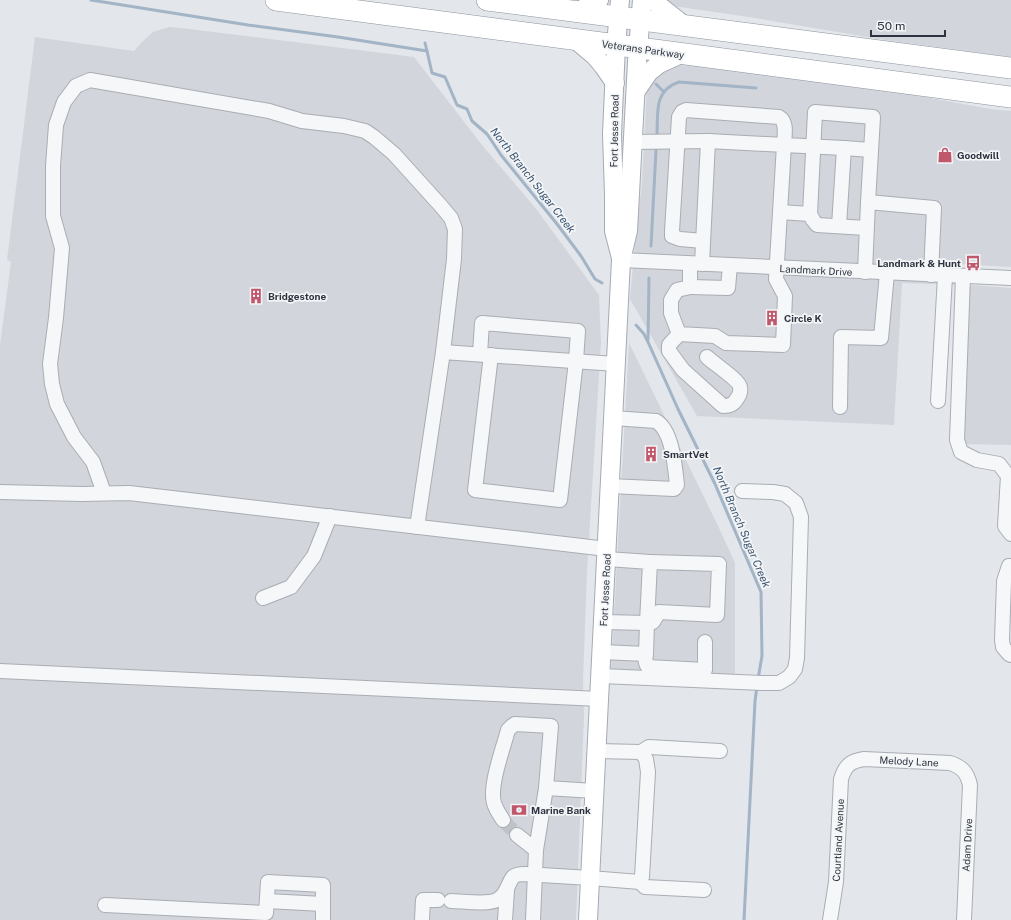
<svg xmlns="http://www.w3.org/2000/svg" width="1011" height="920" font-family="'Public Sans',sans-serif">
  <style>
    .built { fill: #d2d5db }
    .lines { fill: none; stroke-linecap: round; stroke-linejoin: round }
    .stream { stroke: #a2b4c5; stroke-width: 3 }
    .minor-tunnel { stroke: #bfc2c8; stroke-width: 14; stroke-dasharray: 14 7; stroke-linecap: butt }
    .minor-casing { stroke: #a9adb4; stroke-width: 16 }
    .major-casing { stroke: #a4abb4; stroke-width: 20 }
    .highway-casing { stroke: #8c949f; stroke-width: 22 }
    .minor { stroke: #f6f7f8; stroke-width: 14 }
    .major { stroke: #fff; stroke-width: 18 }
    .highway { stroke: #fff; stroke-width: 21 }
    .labels { text-anchor: middle; stroke-width: 3.5; stroke-linejoin: round; paint-order: stroke }
    .street-label { font-size: 10px; fill: #2d3440; stroke: #f3f5f7 }
    .poi-label { font-size: 10px; font-weight: bold; fill: #2d3440; stroke: #f3f5f7; text-anchor: start }
    .water-label { font-size: 11px; font-style: italic; fill: #3b5470; stroke: #f3f5f7 }
  </style>
  <rect width="100%" height="100%" fill="#e3e6ea"/>
  <g class="built">
    <polygon points="663,0 1011,0 1011,57 885,40 749,17 673,6"/>
    <polygon points="169,27 181,28 414,57 482,145 537,210 599,295 601,343 587,572 583,680 584,717 576,920 0,920 0,345 11,262 7,260 35,37 134,51 142,42 153,32"/>
    <polygon points="694,64 882,89 990,109 1011,111 1011,267 958,264 957,285 902,283 894,425 697,416 630,299 636,232 642,184 647,85 667,67"/>
    <polygon points="971,285 1011,288 1011,445 963,444 969,290"/>
    <polygon points="629,343 719,528 735,563 735,678 611,670"/>
  </g>
  <g class="lines">
    <g class="stream">
      <polyline points="91,0 248,25 338,37 427,51 432,73 445,77 457,105 467,109 472,121 487,134 501,155 557,224 581,256 595,279 602,283"/>
      <polyline points="425,43 427,51"/>
      <polyline points="656,84 664,92"/>
      <path d="M657,134C658,112 654,90 679,82L756,88"/>
      <polyline points="651,246 656,150"/>
      <polyline points="636,325 644,334 648,342 678,409 715,484 761,592 762,656 758,679"/>
      <polyline points="648,340 649,278"/>
      <polyline points="744,920 755,701 757,686"/>
    </g>
    <polyline class="minor-tunnel" points="503,820 517,835"/>
    <g class="minor-casing">
      <g id="minor">
        <polyline points="633,142 708,141"/>
        <polyline points="844,148 871,150"/>
        <polyline points="780,212 810,214"/>
        <polyline points="866,228 817,225 813,220 810,214 815,112 873,117 868,202"/>
        <path d="M703,241L680,239L672,236V231L679,117L682,112L686,110L779,117C788,122 784,137 784,145L844,148L839,226"/>
        <polyline points="621,260 1011,278"/>
        <polyline points="690,264 690,287 677,290 671,300 671,313 679,334 715,336 726,343 783,345 785,296 776,279 784,145 708,141 702,264"/>
        <polyline points="865,272 868,202 934,208 931,275"/>
        <polyline points="963,276 957,440 961,452 977,460 999,464 1008,476 1005,526 1011,534"/>
        <polyline points="690,287 728,288 730,265"/>
        <path d="M679,334L669,345V351L683,370L723,406C731,406 734,404 738,397C740,394 741,391 740,387C739,380 713,363 707,357"/>
        <polyline points="480,354 482,323 578,331 576,361 560,500 475,490 491,355"/>
        <polyline points="938,401 945,276"/>
        <polyline points="840,407 841,337 881,338 887,273"/>
        <path d="M610,486L674,489L677,485C675,468 673,431 656,421L613,418"/>
        <polyline points="0,492 82,494 129,493 607,549"/>
        <polyline points="104,493 93,462 74,437 57,404 52,384 50,364 56,318 62,248 53,216 53,166 56,125 64,102 76,86 90,80 269,111 302,121 344,126 365,131 374,137 394,154 441,206 451,218 455,229 454,259 443,352"/>
        <polyline points="417,527 443,352 616,364"/>
        <polyline points="1011,566 1009,566 1004,581 1002,640 1003,647 1009,654 1011,655"/>
        <polyline points="263,598 291,587 314,556 330,516"/>
        <polyline points="604,622 647,623 650,562 607,559"/>
        <polyline points="602,652 646,654 647,623 653,622 659,612 717,615 719,564 650,562"/>
        <path d="M646,654C645,659 645,663 648,667L705,670V642"/>
        <polyline points="0,671 600,699"/>
        <polyline points="601,676 762,683 779,683 789,677 795,669 797,658 801,517 796,503 785,494 773,492 742,491"/>
        <polyline points="641,752 649,747 720,751"/>
        <polyline points="546,788 595,791"/>
        <path d="M503,820C500,815 496,810 494,803C489,786 503,749 508,730L512,726L515,724L551,726L546,788L536,850L533,920"/>
        <polyline points="517,835 536,850"/>
        <polyline points="640,882 645,887 704,890"/>
        <polyline points="267,901 323,904"/>
        <path d="M451,901C462,901 487,905 497,900C508,894 507,884 513,877C516,874 521,874 525,874L590,878L640,882L642,877L648,772L646,759L641,752L597,751"/>
        <polyline points="105,905 266,913 268,882 323,885 323,920"/>
        <polyline points="422,920 423,900 438,900"/>
        <polyline points="505,920 507,891"/>
        <path d="M830,920L836,882L841,779C845,766 850,761 864,759L950,763C962,767 967,772 970,785L964,920"/>
      </g>
    </g>
    <g class="major-casing">
      <g id="major">
        <polyline points="620,0 616,45 612,134 614,195 614,231 621,258"/>
        <polyline points="655,0 657,4 685,26"/>
        <polyline points="577,12 599,0"/>
        <polyline points="576,40 595,56 604,67 615,83"/>
        <polyline points="636,91 649,72 659,64 681,54"/>
        <polyline points="588,920 621,260 628,231 637,62 642,0"/>
      </g>
    </g>
    <g class="highway-casing">
      <g id="highway">
        <polyline points="276,0 1011,97"/>
        <polyline points="487,0 1011,68"/>
      </g>
    </g>
    <use href="#minor" class="minor"/>
    <use href="#major" class="major"/>
    <use href="#highway" class="highway"/>
  </g>
  <defs>
    <g id="shop-bare" transform="scale(1.2)"><path d="M-5-2.5h2.3a2.7 3.5 0 0 1 5.4 0H5L5.5 6h-11ZM-1.5-2.5h3a1.5 2.3 0 0 0-3 0Z" fill="#c0576a" stroke="#f3f5f7" stroke-width="2.5" paint-order="stroke"/></g>
    <g id="bus-bare" transform="scale(1.2)"><path d="M-5-6H5V4H4V6H2V4H-2V6H-4V4H-5ZM-3.5-4V0h7V-4ZM-3.5 1.2v1.5H-2V1.2ZM2 1.2v1.5H3.5V1.2Z" fill="#c0576a" stroke="#f3f5f7" stroke-width="2.5" paint-order="stroke"/></g>
    <g id="building-bare" transform="scale(1.2)"><path d="M-4-6H4V6H1V3H-1V6H-4ZM-2.5-4.3h1.7v1.8h-1.7ZM.8-4.3h1.7v1.8H.8ZM-2.5-1h1.7V.8h-1.7ZM.8-1h1.7V.8H.8Z" fill="#c0576a" stroke="#f3f5f7" stroke-width="2.5" paint-order="stroke"/></g>
    <g id="bank-bare" transform="scale(1.2)"><path d="M-6-4H6V4H-6ZM0-2.3a2.3 2.3 0 1 0 0 4.6a2.3 2.3 0 1 0 0-4.6Z" fill="#c0576a" stroke="#f3f5f7" stroke-width="2.5" paint-order="stroke"/></g>
  </defs>
  <g fill-rule="evenodd">
    <use href="#shop-bare" x="945" y="155"/>
    <use href="#bus-bare" x="973" y="263"/>
    <use href="#building-bare" x="256" y="296"/>
    <use href="#building-bare" x="772" y="318"/>
    <use href="#building-bare" x="651" y="454"/>
    <use href="#bank-bare" x="519" y="810"/>
  </g>
  <g class="labels">
    <g class="street-label">
      <text transform="translate(643 49) rotate(8)" y="4">Veterans Parkway</text>
      <text transform="translate(614 131) rotate(-89)" y="4">Fort Jesse Road</text>
      <text transform="translate(816 270) rotate(3)" y="4">Landmark Drive</text>
      <text transform="translate(605 590) rotate(-87)" y="4">Fort Jesse Road</text>
      <text transform="translate(909 761) rotate(3)" y="4">Melody Lane</text>
      <text transform="translate(838 840) rotate(-87)" y="4">Courtland Avenue</text>
      <text transform="translate(967 845) rotate(-87)" y="4">Adam Drive</text>
    </g>
    <g class="poi-label">
      <text x="957" y="159">Goodwill</text>
      <text x="961" y="267" text-anchor="end">Landmark &amp; Hunt</text>
      <text x="268" y="300">Bridgestone</text>
      <text x="784" y="322">Circle K</text>
      <text x="663" y="458">SmartVet</text>
      <text x="531" y="814">Marine Bank</text>
    </g>
    <g class="water-label">
      <text transform="translate(533 180) rotate(52)" y="4">North Branch Sugar Creek</text>
      <text transform="translate(742 527) rotate(67)" y="4">North Branch Sugar Creek</text>
    </g>
  </g>
  <path d="M871 30v6h74v-6" fill="none" stroke="#2d3440" stroke-width="2"/>
  <text x="877" y="30" font-size="12" fill="#2d3440" stroke="#f3f5f7" stroke-width="3" paint-order="stroke">50 m</text>
</svg>
